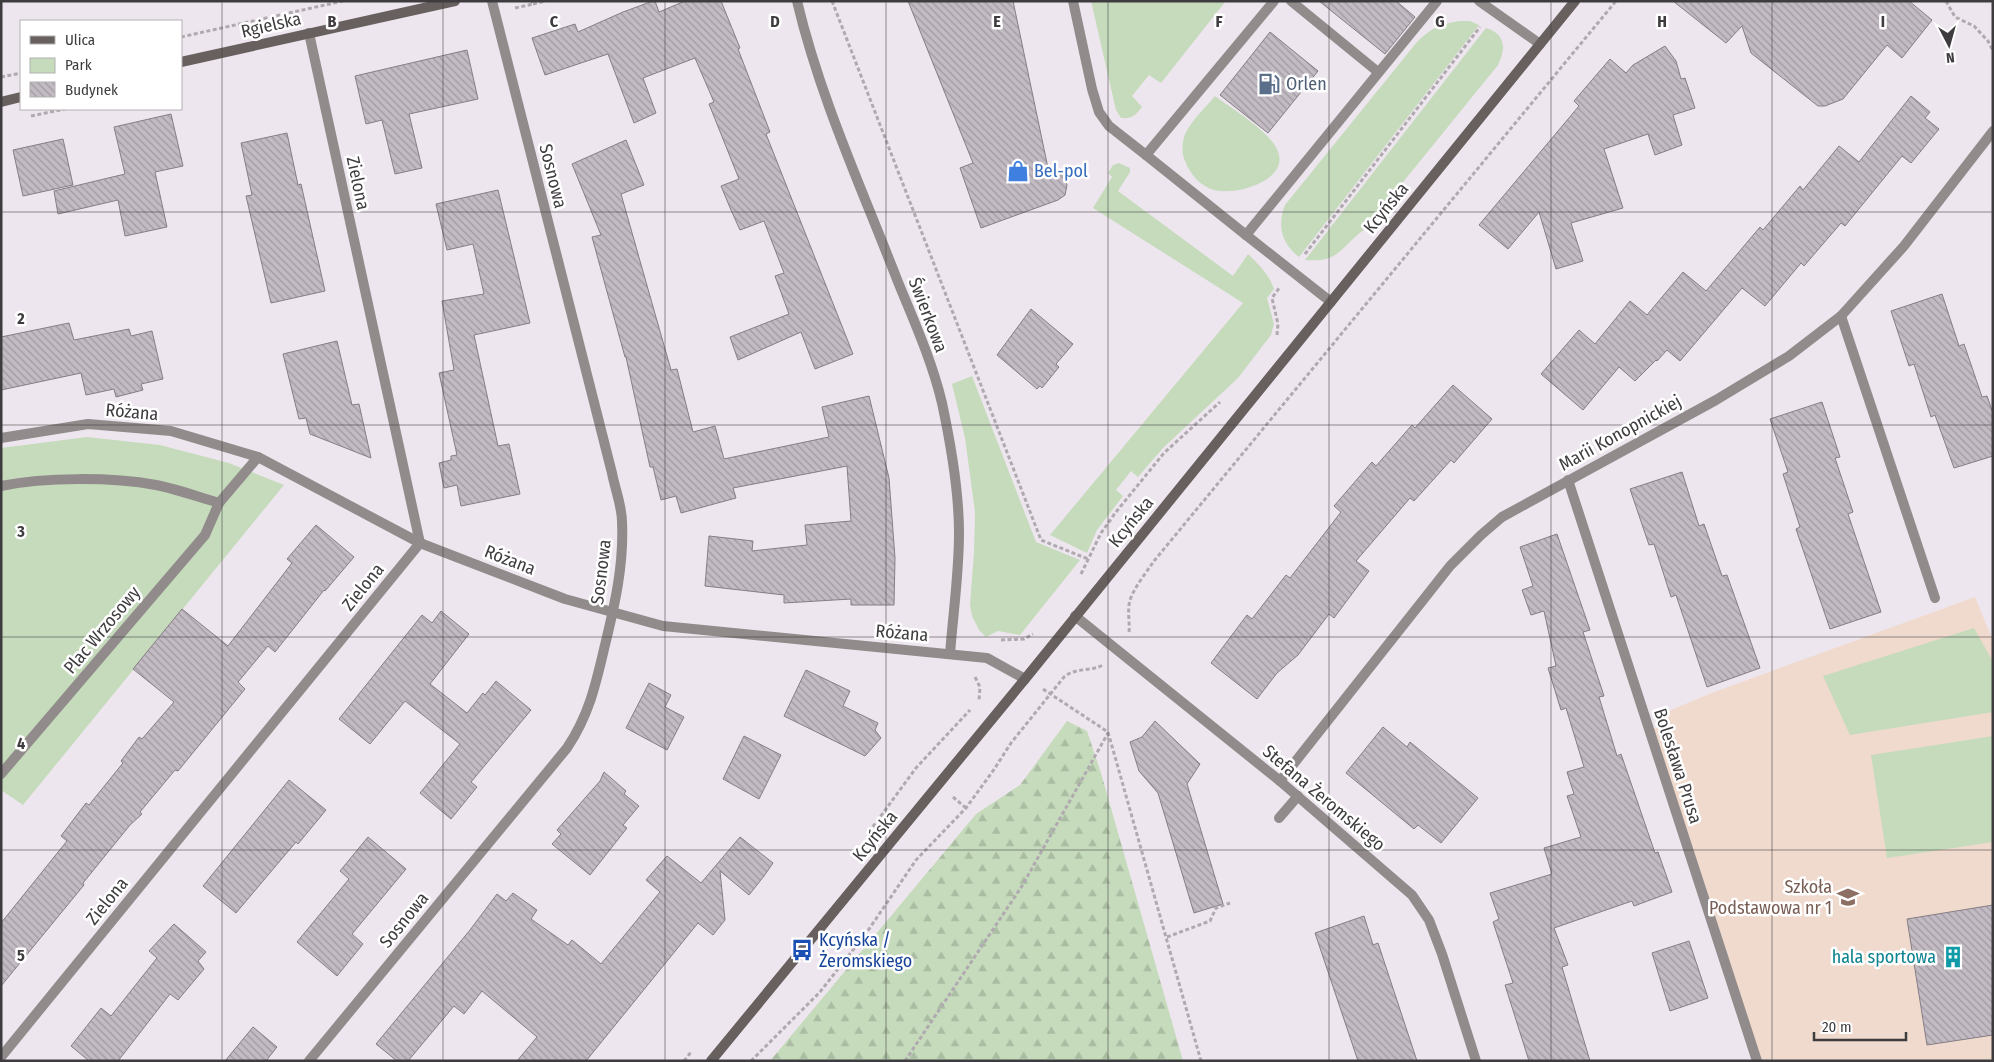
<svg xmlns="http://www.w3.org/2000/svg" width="1994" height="1062" font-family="'Fira Sans Condensed',sans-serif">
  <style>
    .education { fill: #f0dacd }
    .green { fill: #c5dbbc }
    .forest { fill: url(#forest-firs) }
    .building { fill: url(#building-back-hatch); stroke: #857e85 }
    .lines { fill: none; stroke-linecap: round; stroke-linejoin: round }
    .path { stroke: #b0aab0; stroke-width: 3; stroke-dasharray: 4 2.5; stroke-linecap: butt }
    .lane { stroke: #918c8b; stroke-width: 10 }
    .street { stroke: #918c8b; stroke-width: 10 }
    .secondary { stroke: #67605f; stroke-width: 10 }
    .grid { fill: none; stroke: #3f3c3f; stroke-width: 1; stroke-opacity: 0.55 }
    .labels { text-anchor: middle; stroke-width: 5; stroke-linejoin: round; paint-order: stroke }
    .street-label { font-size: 18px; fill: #3f3c3f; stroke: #fff }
    .service-label { font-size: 18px; fill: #4e5e75; stroke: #fff; text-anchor: start }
    .shop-label { font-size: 18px; fill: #366cbe; stroke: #fff; text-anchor: start }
    .education-label { font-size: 18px; fill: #785e54; stroke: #fff; text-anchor: end }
    .transit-label { font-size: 18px; fill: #164399; stroke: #fff; text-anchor: start }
    .culture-label { font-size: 18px; fill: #0d838f; stroke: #fff; text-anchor: end }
    .grid-label { font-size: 16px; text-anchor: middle; font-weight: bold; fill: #3f3c3f; stroke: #fff; stroke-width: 5; stroke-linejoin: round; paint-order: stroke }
  </style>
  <defs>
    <pattern id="forest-firs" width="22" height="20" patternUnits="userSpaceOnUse" patternTransform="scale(1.25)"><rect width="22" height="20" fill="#c5dbbc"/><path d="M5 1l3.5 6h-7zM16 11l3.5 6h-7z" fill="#aabda3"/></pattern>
    <pattern id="building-back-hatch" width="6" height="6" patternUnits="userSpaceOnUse" patternTransform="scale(1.25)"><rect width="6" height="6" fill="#c3bbc3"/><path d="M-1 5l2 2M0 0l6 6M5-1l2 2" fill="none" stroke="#a099a0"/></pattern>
  </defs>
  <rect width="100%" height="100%" fill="#eee6ee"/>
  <polygon class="education" points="1975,597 1993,641 1993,1061 1757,1061 1650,734 1671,710 1709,694"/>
  <g class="green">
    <path d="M1091,1H1224L1225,2L1161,83L1149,75L1132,96L1142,107C1136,115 1132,119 1121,118L1116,110Z"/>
    <path d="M1459,21H1470L1479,25L1299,257C1281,243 1277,225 1285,205L1417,42C1429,29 1441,24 1459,21Z"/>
    <path d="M1486,28C1506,34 1506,49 1498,65L1365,229C1340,247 1340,263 1305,260Z"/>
    <path d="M1215,96C1232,109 1275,134 1279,155C1285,182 1234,196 1214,190C1200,186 1190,174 1185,161C1181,153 1182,140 1186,132C1193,119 1206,107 1215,96Z"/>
    <path d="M1119,163L1130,168V172L1118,191L1233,276L1248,254C1259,265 1269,274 1274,289L1267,298L1274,324L1271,335L1238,378L1163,448L1138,477L1131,471L1116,490L1123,496L1097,530L1087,553L1050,535L1243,303L1093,208L1112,177L1108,173L1113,165Z"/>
    <polygon points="972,376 1036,542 1080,560 1020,635 998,631 986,637 979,630 972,616 970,604 974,553 975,512 965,438 952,384"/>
    <polygon points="87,437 160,445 229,463 284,485 23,805 1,790 1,448"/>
    <polygon points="1974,628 1993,662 1993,712 1850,735 1823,676"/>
    <polygon points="1993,736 1993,842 1887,858 1871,755"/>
  </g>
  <polygon class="forest" points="1067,721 1087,731 1101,773 1183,1061 770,1061 976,814 1020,785"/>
  <g class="building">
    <polygon points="653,1 655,1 659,12 685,1 721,1 740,48 738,49 770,132 766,134 853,354 815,369 801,332 738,360 730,337 789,314 775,276 784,273 764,221 740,230 731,210 721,186 739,179 709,104 714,102 695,58 643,78 656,113 634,123 608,54 545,75 532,38 575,24 578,32 623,12"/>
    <polygon points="908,1 1013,1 1048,168 1057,170 1064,176 1067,185 1065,195 1058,200 981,228 960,168 973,163"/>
    <polygon points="1319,1 1396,1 1415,17 1385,54"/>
    <polygon points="1673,1 1909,1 1932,20 1902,58 1887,45 1843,99 1825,106 1818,106 1751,53 1742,26 1726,43"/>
    <polygon points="1270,32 1318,71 1268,133 1220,95"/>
    <polygon points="1665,46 1676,61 1681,79 1685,78 1695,108 1673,115 1682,145 1655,155 1648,134 1604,149 1623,208 1571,223 1583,261 1556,269 1539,212 1508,249 1479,225 1579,106 1574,101 1610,59 1626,73 1633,65"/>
    <polygon points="467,50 478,99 409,114 422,168 395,174 382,120 366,124 355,76"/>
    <polygon points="1911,96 1930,112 1925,118 1939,129 1911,163 1902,156 1845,226 1841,223 1804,266 1801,263 1765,306 1742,288 1680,361 1667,350 1657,361 1656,360 1635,381 1619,367 1583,410 1541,374 1579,330 1595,344 1630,301 1647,315 1683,272 1706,291 1760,227 1763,230 1800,186 1803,190 1839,146 1859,162"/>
    <polygon points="171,114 183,166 155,172 167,227 125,236 118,200 58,214 54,191 125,174 114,127"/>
    <polygon points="287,133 298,185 301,184 325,291 271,303 246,196 252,195 241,143"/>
    <polygon points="63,139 73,185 23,196 13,150"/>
    <polygon points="626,140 644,185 621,194 671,370 677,369 693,432 715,426 724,459 829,437 822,407 869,396 889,478 895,558 894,605 851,605 851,599 784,603 784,595 705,586 709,536 753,541 752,551 807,545 805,525 851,521 847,466 733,488 736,498 681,513 676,496 661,500 653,467 650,467 626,357 625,357 592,237 601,235 572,164"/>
    <polygon points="498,190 530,323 474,335 498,446 509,444 520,494 461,506 457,485 444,488 439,463 451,460 451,456 457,455 439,373 454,370 442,301 484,294 473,244 447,250 436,204"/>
    <polygon points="1942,294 1959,346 1964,344 1982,397 1987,396 1993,413 1993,456 1954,468 1935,415 1931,417 1914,364 1909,366 1891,311"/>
    <polygon points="1031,309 1073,344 1056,364 1059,367 1042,388 1040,386 1037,389 997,355"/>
    <polygon points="69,323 74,340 129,329 131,336 152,331 163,379 141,384 143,390 116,397 114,389 86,395 81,373 1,390 1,337"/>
    <polygon points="337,341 352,405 359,404 371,458 310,434 306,418 299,419 283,354"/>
    <polygon points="1453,385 1492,419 1454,463 1451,460 1414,501 1410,498 1356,561 1369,571 1334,618 1329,614 1298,655 1277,673 1257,699 1211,663 1247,615 1252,619 1286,575 1290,578 1341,512 1334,506 1372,462 1376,466 1412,425 1415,428"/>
    <polygon points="1822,402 1840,457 1835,458 1853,512 1848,514 1881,612 1830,629 1796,529 1800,527 1783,474 1788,472 1770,419"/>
    <polygon points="1682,472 1699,526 1704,524 1722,576 1727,575 1760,668 1707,687 1676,595 1671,597 1654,544 1649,545 1630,489"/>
    <polygon points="316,525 354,557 325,591 324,590 275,652 268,646 238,682 245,689 178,771 175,770 140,812 142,814 130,825 83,883 84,885 1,986 1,923 67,841 61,836 86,803 89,805 123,763 121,761 139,737 142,739 174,702 133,669 182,609 228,646 292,563 287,559"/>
    <polygon points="1557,534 1590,630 1583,632 1604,696 1599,697 1617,756 1621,754 1655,853 1658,852 1672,892 1634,906 1632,901 1554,928 1568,965 1562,967 1590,1061 1529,1061 1505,985 1513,983 1493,922 1499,919 1490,893 1552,874 1544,848 1581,837 1567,796 1574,794 1567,772 1584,767 1566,708 1561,710 1548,668 1556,666 1544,611 1531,615 1522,590 1533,586 1520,547"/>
    <polygon points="441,611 469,634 430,684 467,713 483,693 485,695 496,681 531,710 471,782 477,787 451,819 420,793 460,744 405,701 370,744 339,719 422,615 432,623"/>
    <polygon points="806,670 850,691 843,706 878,723 875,730 881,738 865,756 784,716"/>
    <polygon points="649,683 671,695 665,707 684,717 667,750 626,728"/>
    <polygon points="1155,721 1200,764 1187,784 1223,904 1194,913 1158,793 1139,771 1130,742 1142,737"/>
    <polygon points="1383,727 1407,747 1410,742 1478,798 1441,843 1418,825 1414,829 1346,773"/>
    <polygon points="744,736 781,755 759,799 723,779"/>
    <polygon points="604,772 626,791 624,794 639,806 623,825 627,828 590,875 552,844 561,834 557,830 600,781"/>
    <polygon points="289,780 326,810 298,844 296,842 236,913 203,886"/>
    <polygon points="368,837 406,869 352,934 363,944 337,976 297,942 349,879 340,871"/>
    <polygon points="740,837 773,863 764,876 749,895 720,871 725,920 713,935 698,923 586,1061 517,1061 537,1037 482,991 464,1014 454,1006 408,1061 397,1061 376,1044 470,930 497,894 506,901 513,893 537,910 531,919 568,945 572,940 601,964 660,892 646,880 667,856 701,883"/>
    <polygon points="1993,905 1993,1035 1927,1045 1907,919"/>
    <polygon points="1364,916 1373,945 1378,943 1417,1061 1358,1061 1315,933"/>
    <polygon points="174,924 206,952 198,961 204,969 178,1000 170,994 118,1061 89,1061 71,1046 101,1008 111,1016 157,958 149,951"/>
    <polygon points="1689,941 1708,998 1670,1011 1652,953"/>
    <polygon points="253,1027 277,1047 266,1061 225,1061"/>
  </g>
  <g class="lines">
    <g class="path">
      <polyline points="832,1 1041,540 1088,559"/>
      <polyline points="1946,1 1955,17 1974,26 1988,41 1993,51"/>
      <polyline points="533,4 546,1"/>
      <polyline points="515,8 533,4 532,1"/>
      <polyline points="181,37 343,1"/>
      <polyline points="1,77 21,73"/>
      <polyline points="31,116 65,109"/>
      <polyline points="1305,254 1480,27"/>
      <polyline points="1277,335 1278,324 1272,298 1280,287"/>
      <polyline points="1081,574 1101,533 1116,512 1164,453 1220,402"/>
      <path d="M1129,632C1130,622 1127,610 1130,600C1135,586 1146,573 1154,561L1616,1"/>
      <polyline points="1001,640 1024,639 1033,634"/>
      <polyline points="975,677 980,687 979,700"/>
      <polyline points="1043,689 1108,732 1201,1061"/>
      <polyline points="953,797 966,808"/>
      <polyline points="869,832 916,768 970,710"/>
      <polyline points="1167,937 1210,921 1216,908 1230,903"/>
      <polyline points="684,1061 691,1052"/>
      <path d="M751,1061L820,992L867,932L916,860L966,808L993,771L1011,743L1064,677C1076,667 1090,672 1103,665"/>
      <polyline points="905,1061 1022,886 1108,733"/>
    </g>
    <g class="lane">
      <polyline points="1073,1 1092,89 1099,112 1109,126 1146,155"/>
      <polyline points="1274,1 1146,155 1246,235 1437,1"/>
      <polyline points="1291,1 1378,72"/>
      <polyline points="1479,1 1540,44"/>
      <polyline points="1246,235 1331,302"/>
      <path d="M1,486C45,477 112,477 156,485C177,489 198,497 219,503"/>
      <polyline points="1,774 205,535 219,503 258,457"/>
      <polyline points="1279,818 1298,796"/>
    </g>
    <g class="street">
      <path d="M797,1C820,98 862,189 898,282C914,321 932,361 942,403C951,445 959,490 959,533C959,574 953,614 950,654"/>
      <polyline points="1841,316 1935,598"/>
      <polyline points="1,438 88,424 171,431 258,457 420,543 565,599 663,626 987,658 1025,679"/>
      <polyline points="1568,480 1757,1061"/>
      <polyline points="1075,616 1280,781 1412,895 1429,920 1442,954 1476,1061"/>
      <polyline points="1280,781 1450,566 1481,535 1502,517 1716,400 1789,356 1841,316 1904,246 1993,131"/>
      <polyline points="1,1057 420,543 309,33"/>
      <path d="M309,1061L567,748C589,715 596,684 605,645C615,604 624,564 622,522C622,506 615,489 612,473L492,1"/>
    </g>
    <g class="secondary">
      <polyline points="181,62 455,1"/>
      <polyline points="1,102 21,97"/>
      <polyline points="711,1061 1025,679 1575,1"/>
    </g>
  </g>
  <path class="grid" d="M222,1V1061M443,1V1061M665,1V1061M886,1V1061M1108,1V1061M1329,1V1061M1551,1V1061M1772,1V1061M1,212H1993M1,425H1993M1,637H1993M1,850H1993"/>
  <defs>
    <g id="fuel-bare" transform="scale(1.725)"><path d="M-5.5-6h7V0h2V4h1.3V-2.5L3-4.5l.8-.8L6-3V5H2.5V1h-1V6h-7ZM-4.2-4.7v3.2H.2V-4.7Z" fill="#5c6f8a" stroke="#fff" stroke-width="2.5" paint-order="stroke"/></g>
    <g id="shop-bare" transform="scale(1.725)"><path d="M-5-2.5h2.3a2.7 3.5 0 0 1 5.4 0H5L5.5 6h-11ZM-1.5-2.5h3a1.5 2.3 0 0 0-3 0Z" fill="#3f7fe0" stroke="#fff" stroke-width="2.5" paint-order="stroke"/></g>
    <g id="school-bare" transform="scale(1.725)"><path d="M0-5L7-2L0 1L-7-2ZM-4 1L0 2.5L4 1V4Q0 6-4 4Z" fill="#8d6e63" stroke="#fff" stroke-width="2.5" paint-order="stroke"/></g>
    <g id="bus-bare" transform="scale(1.725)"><path d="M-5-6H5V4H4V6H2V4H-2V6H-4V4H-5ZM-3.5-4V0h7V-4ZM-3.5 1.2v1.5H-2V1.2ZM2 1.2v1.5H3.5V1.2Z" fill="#1a4fb4" stroke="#fff" stroke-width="2.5" paint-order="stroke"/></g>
    <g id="building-bare" transform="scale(1.725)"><path d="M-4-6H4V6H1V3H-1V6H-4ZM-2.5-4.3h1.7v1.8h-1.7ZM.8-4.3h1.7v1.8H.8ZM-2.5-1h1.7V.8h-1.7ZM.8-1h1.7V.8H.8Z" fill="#0f9aa8" stroke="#fff" stroke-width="2.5" paint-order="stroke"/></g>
  </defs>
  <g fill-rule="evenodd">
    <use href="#fuel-bare" x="1269" y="84"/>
    <use href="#shop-bare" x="1018" y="171"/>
    <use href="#school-bare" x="1848" y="897"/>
    <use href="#bus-bare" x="802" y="950"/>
    <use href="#building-bare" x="1953" y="957"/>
  </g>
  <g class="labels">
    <g class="street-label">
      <text transform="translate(271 25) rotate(-13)" y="6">Rgielska</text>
      <text transform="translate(553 176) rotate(76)" y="6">Sosnowa</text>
      <text transform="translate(358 183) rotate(78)" y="6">Zielona</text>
      <text transform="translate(1386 208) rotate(-51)" y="6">Kcyńska</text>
      <text transform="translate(928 315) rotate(69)" y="6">Świerkowa</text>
      <text transform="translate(132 412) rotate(5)" y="6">Różana</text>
      <text transform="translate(1620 433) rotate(-29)" y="6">Marii Konopnickiej</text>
      <text transform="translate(1131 522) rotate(-51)" y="6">Kcyńska</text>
      <text transform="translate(510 560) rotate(21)" y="6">Różana</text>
      <text transform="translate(601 572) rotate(-83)" y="6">Sosnowa</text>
      <text transform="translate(363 587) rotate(-51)" y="6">Zielona</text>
      <text transform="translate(102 630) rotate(-50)" y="6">Plac Wrzosowy</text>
      <text transform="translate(902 633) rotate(5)" y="6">Różana</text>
      <text transform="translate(1678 766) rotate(72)" y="6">Bolesława Prusa</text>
      <text transform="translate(1324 798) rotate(40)" y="6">Stefana Żeromskiego</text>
      <text transform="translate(875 836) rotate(-51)" y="6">Kcyńska</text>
      <text transform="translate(107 901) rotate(-51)" y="6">Zielona</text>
      <text transform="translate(404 920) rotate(-51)" y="6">Sosnowa</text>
    </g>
    <g class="service-label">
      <text x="1286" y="90">Orlen</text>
    </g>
    <g class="shop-label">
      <text x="1034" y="177">Bel-pol</text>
    </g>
    <g class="education-label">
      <text x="1832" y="893">Szkoła<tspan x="1832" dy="21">Podstawowa nr 1</tspan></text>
    </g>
    <g class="transit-label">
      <text x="819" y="946">Kcyńska /<tspan x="819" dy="21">Żeromskiego</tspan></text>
    </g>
    <g class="culture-label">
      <text x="1936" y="963">hala sportowa</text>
    </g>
  </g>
  <g class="grid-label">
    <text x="332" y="27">B</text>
    <text x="554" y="27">C</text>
    <text x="775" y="27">D</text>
    <text x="997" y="27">E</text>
    <text x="1219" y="27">F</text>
    <text x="1440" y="27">G</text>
    <text x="1662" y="27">H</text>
    <text x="1883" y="27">I</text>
    <text x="21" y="324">2</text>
    <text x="21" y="537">3</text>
    <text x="21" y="749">4</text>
    <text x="21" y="961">5</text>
  </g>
  <rect width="1994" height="1062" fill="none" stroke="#3f3c3f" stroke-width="5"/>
  <rect x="20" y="20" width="162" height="90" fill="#ffffff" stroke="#b2b1b2"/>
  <rect x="30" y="36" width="25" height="8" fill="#67605f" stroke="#b2b1b2"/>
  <text x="65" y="45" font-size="15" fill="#3f3c3f">Ulica</text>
  <rect x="30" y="58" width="25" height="15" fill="#c5dbbc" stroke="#b2b1b2"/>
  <text x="65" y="70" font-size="15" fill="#3f3c3f">Park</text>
  <rect x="30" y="82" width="25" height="15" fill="url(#building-back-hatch)" stroke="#b2b1b2"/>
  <text x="65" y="95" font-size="15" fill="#3f3c3f">Budynek</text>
  <g transform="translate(1949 45) rotate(174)" stroke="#ffffff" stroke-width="4" paint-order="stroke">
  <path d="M0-4L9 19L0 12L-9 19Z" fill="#3f3c3f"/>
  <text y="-8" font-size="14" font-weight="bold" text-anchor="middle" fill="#3f3c3f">N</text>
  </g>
  <path d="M1814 1032v8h92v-8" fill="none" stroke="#3f3c3f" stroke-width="2.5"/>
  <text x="1822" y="1032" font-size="15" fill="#3f3c3f" stroke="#ffffff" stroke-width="4" paint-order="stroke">20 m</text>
</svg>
